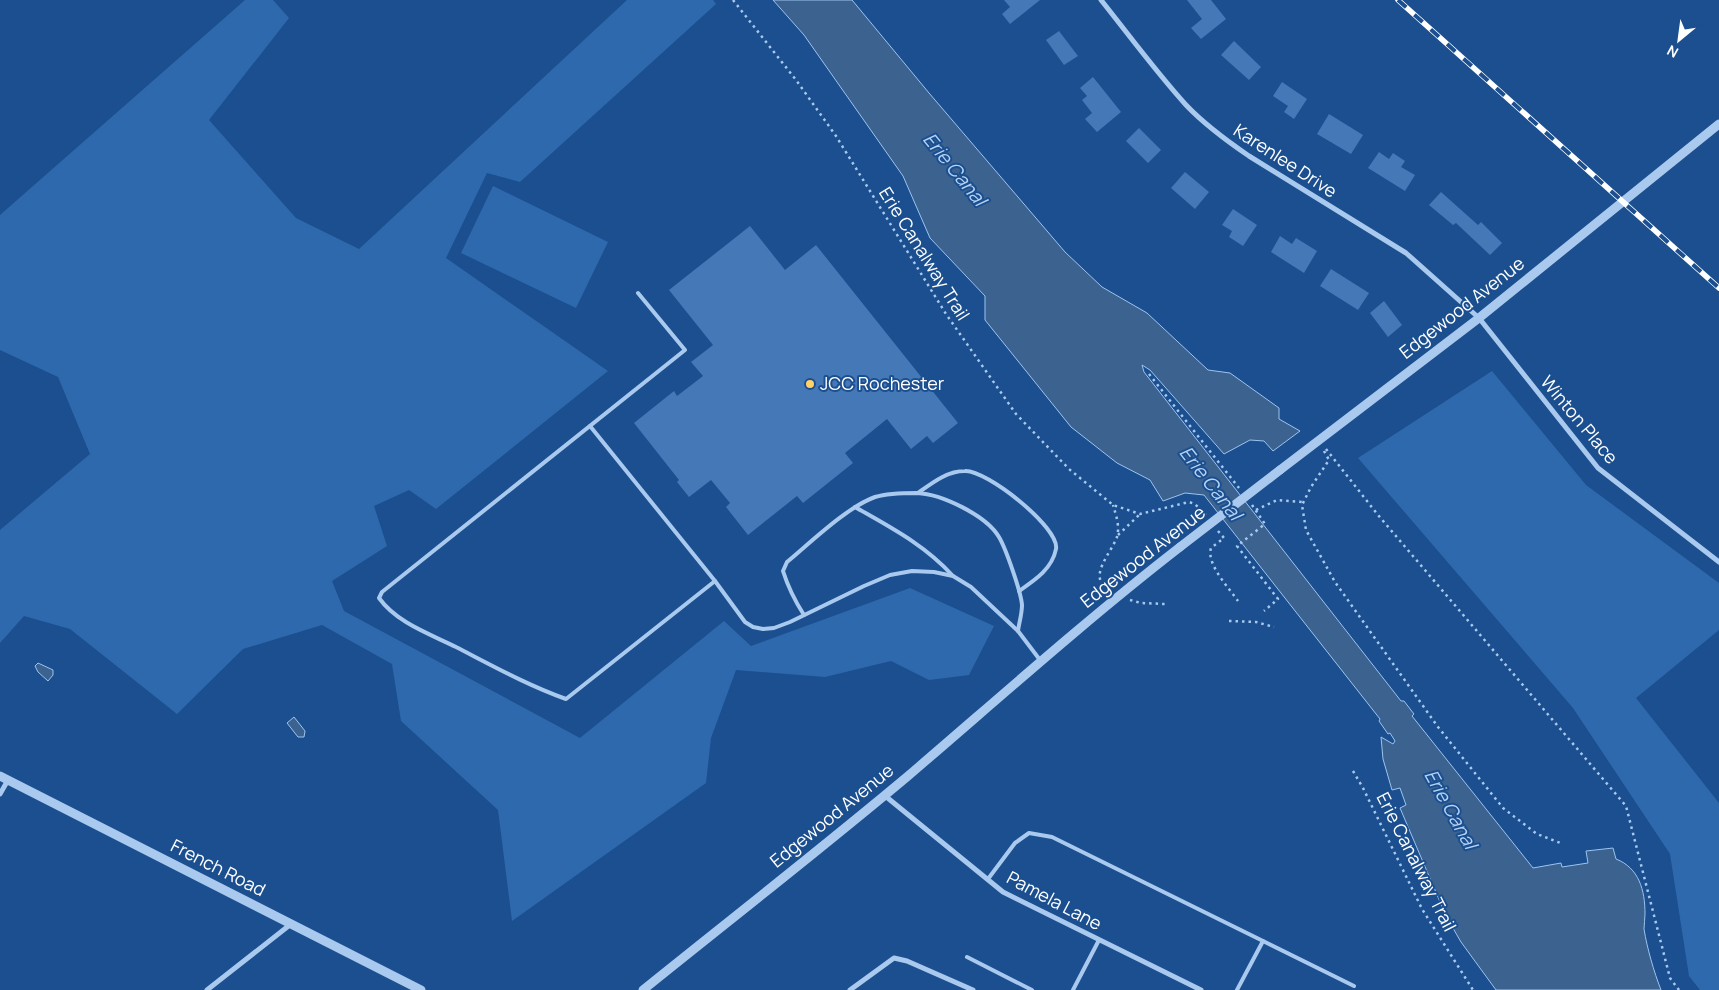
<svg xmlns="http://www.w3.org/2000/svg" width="1719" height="990" font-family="Manrope,sans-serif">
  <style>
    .green { fill: #2e69ad }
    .water { fill: #3c6290; stroke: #9cc4f0 }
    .building { fill: #4478b7 }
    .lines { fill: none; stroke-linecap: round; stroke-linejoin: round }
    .path { stroke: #a9c9ee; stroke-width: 2.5; stroke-dasharray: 2.5 4; stroke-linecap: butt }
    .service { stroke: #a9c9ee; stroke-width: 4 }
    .minor { stroke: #a9c9ee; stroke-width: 5 }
    .tertiary { stroke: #a9c9ee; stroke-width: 9 }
    .rail-casing { stroke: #fff; stroke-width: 5.5 }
    .rail { stroke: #1b4f8f; stroke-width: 4; stroke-dasharray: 11; stroke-linecap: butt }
    .tertiary-bridge { stroke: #a9c9ee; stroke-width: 9 }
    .poi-dot { fill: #ffd166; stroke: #1b4f8f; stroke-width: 2 }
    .labels { text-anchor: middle; stroke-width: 4; stroke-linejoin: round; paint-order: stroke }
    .street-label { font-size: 18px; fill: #fff; stroke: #1b4f8f }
    .poi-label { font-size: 18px; fill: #fff; stroke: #1b4f8f; text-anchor: start }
    .water-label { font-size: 19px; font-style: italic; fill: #b5d3f5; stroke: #1b4f8f }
  </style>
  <rect width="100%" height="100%" fill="#1b4f8f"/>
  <g class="green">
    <polygon points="245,0 273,0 289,18 209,120 296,218 359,249 627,0 713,0 716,4 520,182 487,173 446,258 608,371 436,509 409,490 374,506 387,546 332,581 344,611 580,738 724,621 751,646 910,588 994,626 969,675 929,680 891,661 825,677 736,670 711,738 706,783 512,921 498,810 401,721 392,664 322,625 243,649 177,714 70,629 24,616 0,643 0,530 90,454 58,377 0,350 0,215"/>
    <polygon points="493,186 608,242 576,308 461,253"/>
    <polygon points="1492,371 1586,485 1719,583 1719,630 1636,698 1719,803 1719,990 1700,990 1689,976 1670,854 1573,708 1358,458"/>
  </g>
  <g class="water">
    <path d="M773,0H852L929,93L1065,252L1102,287L1147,313L1208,370L1230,373L1279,408V419L1300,431L1273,451L1264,441L1250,440L1224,454L1150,370L1142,365L1144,372L1401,701H1404L1414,714L1412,716L1533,868L1561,863L1562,867L1588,863L1586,851L1613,848L1616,859C1639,868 1645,890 1645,914C1645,919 1644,924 1644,929C1647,948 1654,972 1661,990H1496L1461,942L1446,916L1400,808L1406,805L1400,788L1392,790L1383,759L1381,737L1393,744L1395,741L1390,733L1388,734L1379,721L1380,719L1204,495L1185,493L1163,501L1150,480L1117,463L1071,427L985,320V296L930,238L903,176L804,35Z"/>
    <polygon points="38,663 53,670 53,675 48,681 38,672 35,666"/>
    <polygon points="294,717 305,731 304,737 298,737 287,723"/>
  </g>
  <g class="building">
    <polygon points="1004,0 1040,0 1010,24 1002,14 1010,7"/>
    <polygon points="1187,0 1211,0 1226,19 1201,39 1191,28 1202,19"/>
    <polygon points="1059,31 1078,56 1064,65 1046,40"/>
    <polygon points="1234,41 1261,67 1249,80 1221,55"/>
    <polygon points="1093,77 1121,112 1097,132 1085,119 1092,113 1082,100 1087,96 1080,88"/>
    <polygon points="1282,82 1307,99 1294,119 1284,112 1288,106 1273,96"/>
    <polygon points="1329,114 1363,135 1351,154 1317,134"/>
    <polygon points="1139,128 1161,150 1148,163 1126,141"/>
    <polygon points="1379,152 1389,159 1393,153 1405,161 1401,167 1415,175 1405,191 1368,168"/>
    <polygon points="1185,172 1209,192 1195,209 1171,188"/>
    <polygon points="1441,192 1478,225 1481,222 1502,243 1490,255 1456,223 1453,225 1429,205"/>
    <polygon points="1233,209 1257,225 1243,246 1229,237 1232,231 1222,225"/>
    <polygon points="750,226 785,270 816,245 958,423 933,443 927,436 911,449 887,419 845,453 853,463 803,503 797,496 748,535 726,507 730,503 711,480 689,497 677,482 679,480 634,423 674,391 677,396 703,376 691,362 713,345 669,290"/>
    <polygon points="1280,236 1292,244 1296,238 1317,251 1304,273 1271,252"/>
    <polygon points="1331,269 1369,293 1358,310 1320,286"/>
    <polygon points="1384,301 1402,325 1388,337 1370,313"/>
  </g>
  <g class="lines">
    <g class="path">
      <polyline points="733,0 796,80 836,136 946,314 1016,414 1069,469 1113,505 1140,514 1189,502 1195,504 1206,515"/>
      <polyline points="1149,374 1239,488"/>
      <polyline points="1326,449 1378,515 1626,806 1670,978 1679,990"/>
      <polyline points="1324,451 1329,460 1311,487 1302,505 1306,530 1335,582 1438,727 1503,808 1537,834 1563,844"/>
      <polyline points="1252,505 1265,524 1237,546 1278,599 1264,611"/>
      <polyline points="1256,510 1277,500 1303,502"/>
      <path d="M1218,531L1224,538L1211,548C1206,564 1229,588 1238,601"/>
      <polyline points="1118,535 1140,514"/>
      <path d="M1109,589C1086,578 1112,552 1117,537C1120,526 1116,515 1113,505"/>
      <polyline points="1130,600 1141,603 1165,604"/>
      <polyline points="1229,621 1256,622 1274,627"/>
      <polyline points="1353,771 1363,788 1422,909 1473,990"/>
    </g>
    <g class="service">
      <path d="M638,293L685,350L382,592L379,598C397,623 430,634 456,647C493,666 527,685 566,699L715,581"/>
      <polyline points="590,426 715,581 745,622 753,627 763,629 774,628 790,622 864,586 890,575 912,571 934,572 953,576 971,587 1018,631 1040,660"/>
      <path d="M918,493C932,483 947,471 965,471C987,470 1060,528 1056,549C1052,569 1035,580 1019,591"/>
      <path d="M855,507C890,527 925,545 953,576"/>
      <path d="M804,615C795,601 788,587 783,571L787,562C810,543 847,507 875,497C885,494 906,493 917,493C941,494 986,515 999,537C1006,549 1021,592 1022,605C1022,614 1019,623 1018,631"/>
      <polyline points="988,879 1015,843 1029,833 1052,837 1263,941 1237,990"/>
      <polyline points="1263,941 1354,986"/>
      <polyline points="967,957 1032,990"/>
      <polyline points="1073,990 1099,940"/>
    </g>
    <g class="minor">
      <path d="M1101,0C1129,35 1156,72 1186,105C1205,125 1227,141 1249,156L1406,253L1479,318L1598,468L1719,562"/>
      <polyline points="0,794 8,780"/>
      <polyline points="884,795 1003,892 1201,990"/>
      <polyline points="207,990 291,924"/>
      <polyline points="850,990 894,958 907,961 973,990"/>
    </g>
    <g class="tertiary">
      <polyline points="1280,470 1479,318 1719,124"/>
      <polyline points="0,776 421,990"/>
      <path d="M643,990C731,919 821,849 908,776C998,699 1086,620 1180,547"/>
    </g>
    <g class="rail-casing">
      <polyline id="rail" points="1398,0 1719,288"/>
    </g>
    <use href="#rail" class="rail"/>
    <polyline class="tertiary-bridge" points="1180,547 1280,470"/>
  </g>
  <circle class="poi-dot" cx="810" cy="384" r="5"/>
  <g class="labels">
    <g class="street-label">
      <text transform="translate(1285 161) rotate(33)" y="6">Karenlee Drive</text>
      <text transform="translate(924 254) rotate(58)" y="6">Erie Canalway Trail</text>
      <text transform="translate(1462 308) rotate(-38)" y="6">Edgewood Avenue</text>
      <text transform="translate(1579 420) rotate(50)" y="6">Winton Place</text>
      <text transform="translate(1143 557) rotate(-38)" y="6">Edgewood Avenue</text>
      <text transform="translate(832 816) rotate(-39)" y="6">Edgewood Avenue</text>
      <text transform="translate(1416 862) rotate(63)" y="6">Erie Canalway Trail</text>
      <text transform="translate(218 868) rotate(27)" y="6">French Road</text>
      <text transform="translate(1054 901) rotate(28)" y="6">Pamela Lane</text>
    </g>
    <g class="poi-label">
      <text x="820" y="390">JCC Rochester</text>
    </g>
    <g class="water-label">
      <text transform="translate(955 169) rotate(51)" y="7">Erie Canal</text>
      <text transform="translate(1211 483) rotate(52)" y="7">Erie Canal</text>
      <text transform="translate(1451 809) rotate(61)" y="7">Erie Canal</text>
    </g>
  </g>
  <g transform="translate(1679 40) rotate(209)" stroke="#1b4f8f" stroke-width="4" paint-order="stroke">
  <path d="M0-4L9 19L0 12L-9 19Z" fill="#ffffff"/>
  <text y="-8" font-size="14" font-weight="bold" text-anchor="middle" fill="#ffffff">N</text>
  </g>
</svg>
